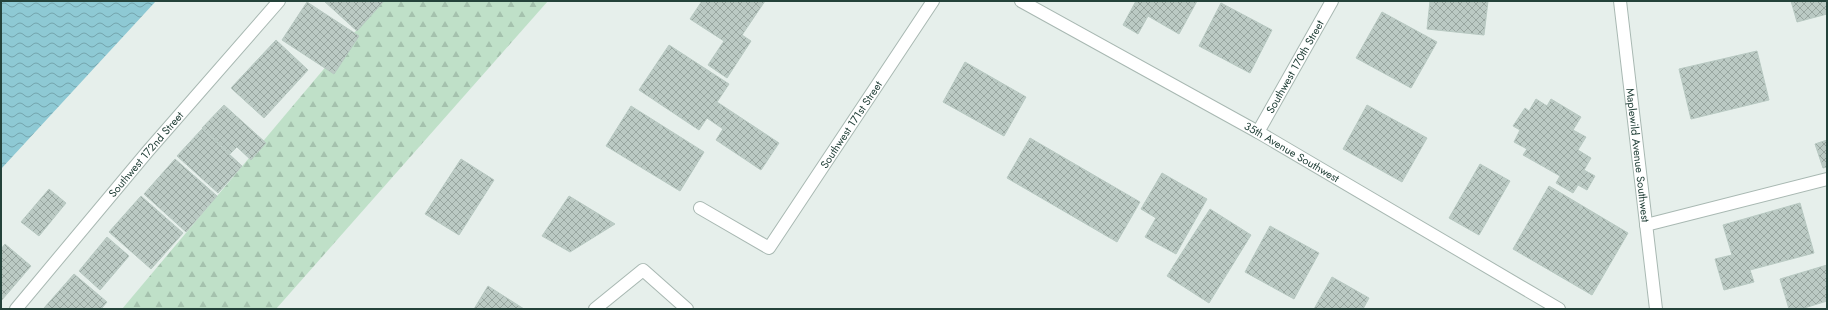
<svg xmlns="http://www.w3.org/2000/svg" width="1828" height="310" font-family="Jost,sans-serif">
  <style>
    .forest { fill: url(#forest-firs) }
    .water { fill: url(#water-waves) }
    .building { fill: url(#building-cross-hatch); stroke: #b8c9c2 }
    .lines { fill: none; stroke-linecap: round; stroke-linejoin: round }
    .minor-casing { stroke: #a8b8b2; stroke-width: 14 }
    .minor { stroke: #fff; stroke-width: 12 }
    .labels { text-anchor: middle; stroke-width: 4; stroke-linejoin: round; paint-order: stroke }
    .street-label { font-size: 11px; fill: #24423a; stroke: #f7fbf9 }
  </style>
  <defs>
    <pattern id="forest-firs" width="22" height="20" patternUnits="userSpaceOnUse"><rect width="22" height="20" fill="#bfe0c8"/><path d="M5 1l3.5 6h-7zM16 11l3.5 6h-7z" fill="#a4c1ad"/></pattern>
    <pattern id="water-waves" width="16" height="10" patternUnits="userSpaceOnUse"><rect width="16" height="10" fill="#8ec9d4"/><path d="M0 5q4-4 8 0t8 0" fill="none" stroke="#74a5ad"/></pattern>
    <pattern id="building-cross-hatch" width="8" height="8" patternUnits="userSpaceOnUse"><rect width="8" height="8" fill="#bbcac4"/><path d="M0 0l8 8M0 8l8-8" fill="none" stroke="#98a6a0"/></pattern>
  </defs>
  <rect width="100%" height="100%" fill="#e6efeb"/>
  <polygon class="forest" points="381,1 548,1 276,309 122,309"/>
  <polygon class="water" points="1,1 156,1 1,169"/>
  <g class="building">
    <polygon points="324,1 384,1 357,31"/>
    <polygon points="702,1 765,1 742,35 751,41 727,78 708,65 724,41 690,19"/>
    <polygon points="1136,1 1197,1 1179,34 1148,16 1138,34 1123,25"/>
    <polygon points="1430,1 1488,1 1484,35 1427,29"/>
    <polygon points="1791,1 1827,1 1827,14 1797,22"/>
    <polygon points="307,2 359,36 334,74 282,40"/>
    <polygon points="1221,3 1272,30 1250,73 1199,46"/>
    <polygon points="1382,12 1437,42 1411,88 1356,58"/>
    <polygon points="276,40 308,70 264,118 231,88"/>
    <polygon points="669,45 729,84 717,102 779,143 761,170 716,140 723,129 707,118 699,130 639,90"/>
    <polygon points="1757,51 1769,100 1691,119 1679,69"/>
    <polygon points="965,62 1026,97 1004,136 943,102"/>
    <polygon points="1536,99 1547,106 1551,99 1581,117 1573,130 1586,137 1578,150 1591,158 1584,170 1595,176 1587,190 1578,185 1573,193 1556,183 1560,176 1523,155 1527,149 1514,142 1520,130 1513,126 1525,108 1529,111"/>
    <polygon points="224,105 266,143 251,160 237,147 230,154 202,128"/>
    <polygon points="1367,105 1427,138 1402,182 1343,149"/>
    <polygon points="631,106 704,152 680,191 606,146"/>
    <polygon points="202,129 242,166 218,193 177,156"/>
    <polygon points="1030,138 1140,202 1117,242 1007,178"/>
    <polygon points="1827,140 1827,167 1823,168 1815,144"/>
    <polygon points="175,159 217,196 186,232 144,194"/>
    <polygon points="461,159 494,180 459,235 425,214"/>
    <polygon points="1480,164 1510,181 1479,235 1449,218"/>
    <polygon points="1162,173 1207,199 1176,254 1145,237 1156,218 1141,209"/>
    <polygon points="1549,186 1628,233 1592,295 1513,249"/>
    <polygon points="49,189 66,203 39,236 21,222"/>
    <polygon points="141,196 183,233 151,269 109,232"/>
    <polygon points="569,196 615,224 570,252 542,236"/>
    <polygon points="1800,203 1814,253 1750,270 1754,282 1724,290 1715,259 1732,255 1723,225"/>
    <polygon points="1210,209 1251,235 1209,303 1167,276"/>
    <polygon points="1270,226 1319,253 1294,299 1245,272"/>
    <polygon points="107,237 129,256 100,290 79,271"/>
    <polygon points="5,244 31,266 1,301 1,249"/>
    <polygon points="1827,265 1827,301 1801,309 1789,309 1780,279"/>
    <polygon points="74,274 107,302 101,309 45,309 44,308"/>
    <polygon points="1332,277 1369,298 1363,309 1314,309"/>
    <polygon points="488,286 524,309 474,309"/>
  </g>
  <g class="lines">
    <g class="minor-casing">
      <g id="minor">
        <path id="s1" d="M1021,1L1258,132L1559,309"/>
        <path id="s2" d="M1620,1L1656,309"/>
        <path id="s3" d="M1258,132L1332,1"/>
        <path id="s4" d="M700,208L769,248L933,1"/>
        <polyline points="1646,225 1827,179"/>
        <path id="s5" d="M16,309L148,151L279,1"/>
        <polyline points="595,309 643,270 687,309"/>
      </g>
    </g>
    <use href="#minor" class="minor"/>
  </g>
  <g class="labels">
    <g class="street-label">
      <text dy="4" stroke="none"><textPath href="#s3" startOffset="75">Southwest 170th Street</textPath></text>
      <text dy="4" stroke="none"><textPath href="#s4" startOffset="228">Southwest 171st Street</textPath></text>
      <text dy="4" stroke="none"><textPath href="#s1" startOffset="310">35th Avenue Southwest</textPath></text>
      <text dy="4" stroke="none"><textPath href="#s5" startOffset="202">Southwest 172nd Street</textPath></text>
      <text dy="4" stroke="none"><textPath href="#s2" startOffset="155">Maplewild Avenue Southwest</textPath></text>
    </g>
  </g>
  <rect width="1828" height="310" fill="none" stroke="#24423a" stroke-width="4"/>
</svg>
